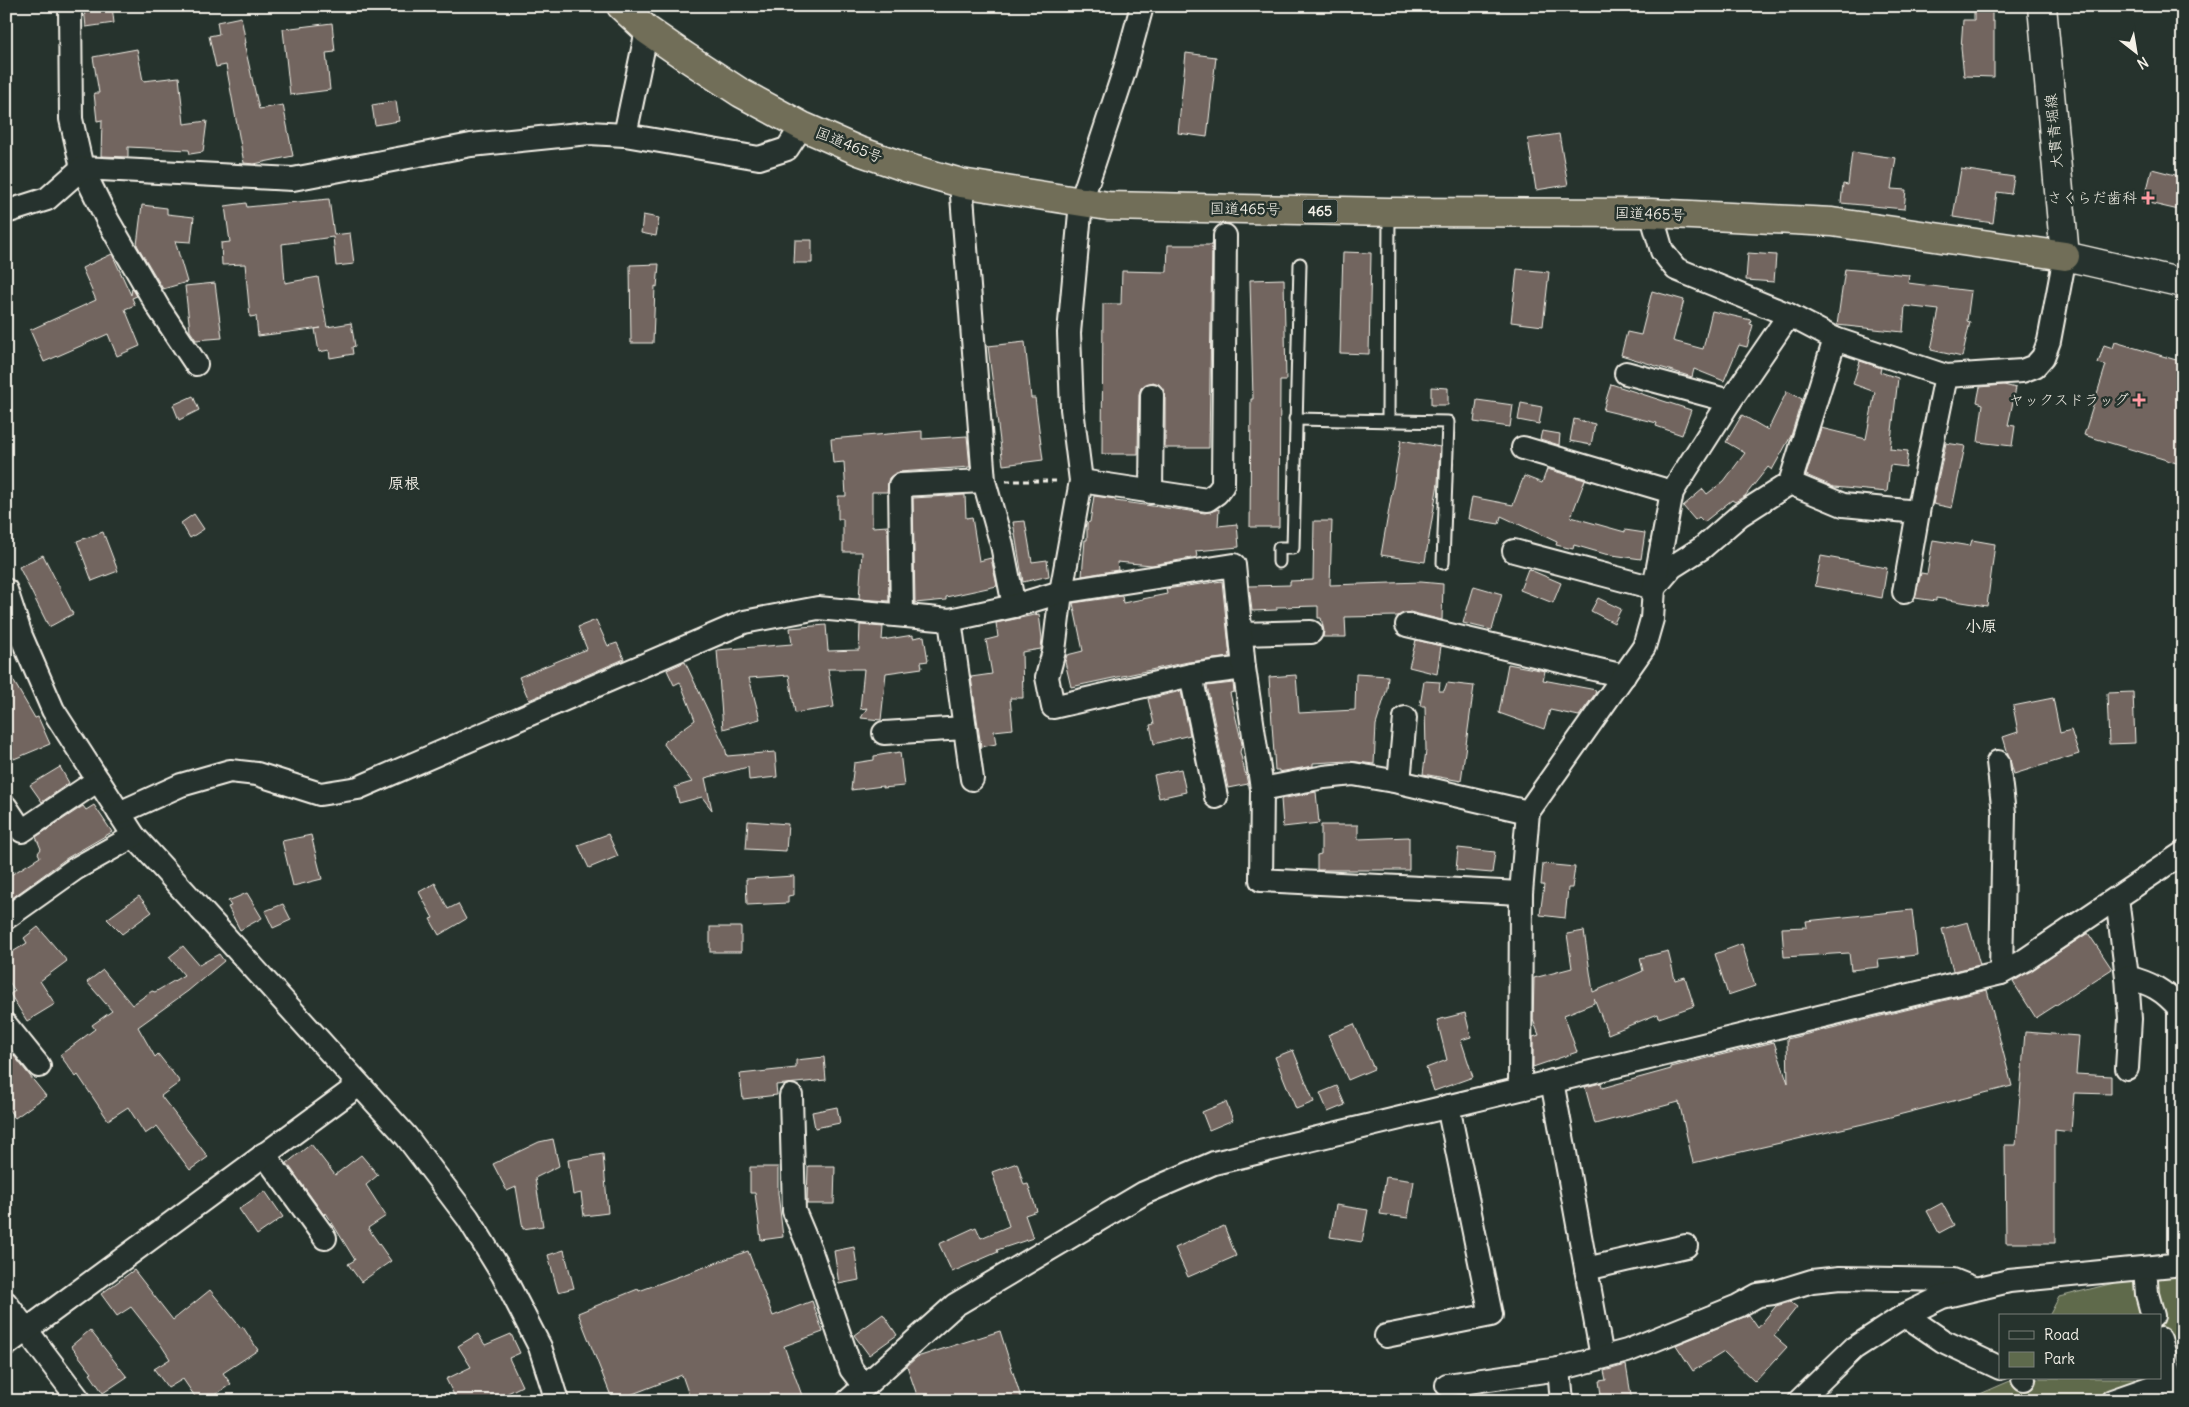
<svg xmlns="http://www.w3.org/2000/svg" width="2189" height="1407" font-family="Delius,'Klee One',sans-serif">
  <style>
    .green { fill: #5e6a4c; stroke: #a9ae9a }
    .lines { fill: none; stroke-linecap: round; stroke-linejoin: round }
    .river { stroke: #496b70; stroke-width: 35 }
    .building { fill: #72655f; stroke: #f4f1e8 }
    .service-casing { stroke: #f4f1e8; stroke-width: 15 }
    .minor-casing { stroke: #f4f1e8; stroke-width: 26 }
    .secondary-casing { stroke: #f4f1e8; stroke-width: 31 }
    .trunk-casing { stroke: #f4f1e8; stroke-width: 31 }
    .path { stroke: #f4f1e8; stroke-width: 3; stroke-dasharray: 5 4; stroke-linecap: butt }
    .service { stroke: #26332d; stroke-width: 11 }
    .minor { stroke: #26332d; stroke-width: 22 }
    .secondary { stroke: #26332d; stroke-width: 28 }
    .trunk { stroke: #716e59; stroke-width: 28 }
    .poi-dot { fill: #ff9aa2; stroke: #26332d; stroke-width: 2 }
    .labels { text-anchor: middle; stroke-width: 5; stroke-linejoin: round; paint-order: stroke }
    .shield { fill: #26332d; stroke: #b6b8b0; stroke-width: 1 }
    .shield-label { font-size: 14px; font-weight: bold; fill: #f4f1e8 }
    .street-label { font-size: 15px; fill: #f4f1e8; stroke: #26332d }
    .poi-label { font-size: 15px; fill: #f4f1e8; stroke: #26332d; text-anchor: end }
    .neighbourhood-label { font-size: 16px; font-weight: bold; fill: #f4f1e8; stroke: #26332d }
  </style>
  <rect width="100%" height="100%" fill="#26332d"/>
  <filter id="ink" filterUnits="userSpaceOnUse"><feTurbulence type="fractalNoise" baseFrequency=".02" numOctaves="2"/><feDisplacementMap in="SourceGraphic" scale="10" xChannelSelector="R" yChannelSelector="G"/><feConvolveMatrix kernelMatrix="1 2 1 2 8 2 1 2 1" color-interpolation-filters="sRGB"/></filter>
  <g filter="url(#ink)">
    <polygon class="green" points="2183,1268 2183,1401 1964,1401 2010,1381 2012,1378 2160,1378 2160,1316 2049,1316 2059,1297 2153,1273"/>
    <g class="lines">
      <polyline class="river" points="6,1322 9,1326"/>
    </g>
    <g class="building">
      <polygon points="89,6 112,6 114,23 86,27 84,8"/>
      <polygon points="1974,8 1992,8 1992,21 1994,21 1994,77 1964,76 1961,48 1963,20 1974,20"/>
      <polygon points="241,17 246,43 244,43 259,109 283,105 293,156 254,164 244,163 226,65 216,67 209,36 219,34 217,22"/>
      <polygon points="332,23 335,52 326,53 330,90 290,95 283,29"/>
      <polygon points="137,49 143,81 179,77 184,124 207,121 203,152 190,154 189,150 128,147 128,157 101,156 102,120 97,121 94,93 99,93 93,57"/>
      <polygon points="1186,53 1216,57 1207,137 1178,133"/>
      <polygon points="396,101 399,121 375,125 372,105"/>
      <polygon points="1559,134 1568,185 1536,190 1528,139"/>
      <polygon points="1852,152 1896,158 1891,189 1906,190 1904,209 1841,203 1843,184 1848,185"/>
      <polygon points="1961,169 2014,177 2011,194 1997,192 1993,223 1953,217"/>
      <polygon points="2152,169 2183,177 2183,211 2144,202"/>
      <polygon points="329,199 334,235 350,233 354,264 336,266 333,237 282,244 285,283 318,277 327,327 351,323 355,346 352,347 353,354 330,358 329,350 319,352 315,329 321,328 258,336 256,316 250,317 245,264 222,265 221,243 230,242 225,206 246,203 247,207"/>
      <polygon points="142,205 167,208 167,214 194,217 191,242 175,241 187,282 163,289 137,245"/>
      <polygon points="643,215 659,218 656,236 641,233"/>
      <polygon points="795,240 812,240 812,263 794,263"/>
      <polygon points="1168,245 1212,245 1209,448 1165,448 1165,395 1159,384 1152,382 1141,388 1139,394 1138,454 1102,454 1103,304 1121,304 1122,271 1167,272"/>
      <polygon points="1343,252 1371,253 1369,354 1340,353"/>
      <polygon points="1748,253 1776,255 1774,282 1746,280"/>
      <polygon points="112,254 131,295 132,288 137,296 132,298 135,305 125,309 140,346 117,356 108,334 44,362 30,330 96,300 82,268"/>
      <polygon points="659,264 657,287 655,286 653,343 631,343 630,265"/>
      <polygon points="1517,269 1549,272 1543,326 1511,322"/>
      <polygon points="1845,269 1909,275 1908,283 1971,291 1967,321 1970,322 1962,357 1931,350 1939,310 1905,306 1903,332 1837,325"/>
      <polygon points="1284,279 1286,381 1280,381 1279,527 1250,527 1251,399 1253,399 1250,280"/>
      <polygon points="215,283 222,338 196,340 190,331 185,286"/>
      <polygon points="1652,291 1684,300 1673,341 1703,349 1712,311 1751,320 1750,324 1753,325 1747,347 1739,345 1724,381 1694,369 1692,377 1621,355 1627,332 1641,335"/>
      <polygon points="1025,342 1031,398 1035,398 1043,460 1003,465 988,346"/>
      <polygon points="2115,342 2183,362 2183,465 2084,435 2106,365 2098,363 2104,345 2113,348"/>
      <polygon points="1860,361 1881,368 1880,372 1898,378 1890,449 1908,451 1906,467 1890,465 1887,492 1834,487 1806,475 1821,428 1866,439 1875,392 1853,384"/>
      <polygon points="1611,384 1691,410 1682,435 1656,426 1657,423 1603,410"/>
      <polygon points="2004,385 2016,388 2008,425 2015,426 2012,446 1978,442 1983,404 1977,402 1980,387"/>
      <polygon points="1431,387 1448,388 1448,405 1431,405"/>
      <polygon points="1787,391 1802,399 1791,436 1772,470 1768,467 1745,496 1735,502 1732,500 1704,522 1699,517 1695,520 1683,506 1703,489 1707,494 1724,481 1745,453 1726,442 1742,415 1768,430"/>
      <polygon points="193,396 199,410 179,420 173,405"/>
      <polygon points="1477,400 1513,405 1510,427 1474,422"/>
      <polygon points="1521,403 1542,407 1539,424 1518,420"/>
      <polygon points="1574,419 1595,424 1591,445 1570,441"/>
      <polygon points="922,431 922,439 967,436 970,467 899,472 889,478 887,492 872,492 872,527 888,526 889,601 859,599 862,552 843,552 843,519 838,519 838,496 846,496 844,462 833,463 831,439"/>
      <polygon points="1542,431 1560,434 1559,445 1540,439"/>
      <polygon points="1401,440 1440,447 1438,483 1425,562 1381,555"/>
      <polygon points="1946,443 1965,446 1952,508 1933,504"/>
      <polygon points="1547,469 1585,480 1571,517 1625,532 1625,530 1645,533 1641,559 1605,554 1574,545 1573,549 1556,545 1557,542 1501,516 1499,524 1468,519 1472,497 1513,505 1524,476 1542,483"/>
      <polygon points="965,495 966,518 972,517 979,561 991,558 997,586 946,597 946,600 915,603 913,498"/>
      <polygon points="1094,496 1115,499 1115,501 1205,513 1219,509 1218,526 1237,524 1239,547 1196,551 1197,557 1152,565 1117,562 1118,570 1082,576 1085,540 1087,540 1087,523 1090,522"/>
      <polygon points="194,514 204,529 190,538 181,523"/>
      <polygon points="1025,521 1032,562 1047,560 1049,576 1023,582 1013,522"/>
      <polygon points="1314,521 1332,521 1330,585 1421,582 1443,584 1442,620 1410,612 1398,616 1345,617 1346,637 1323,637 1324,631 1321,618 1318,618 1318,606 1277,607 1277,610 1252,611 1249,586 1290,585 1290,581 1313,580"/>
      <polygon points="103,532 118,571 92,581 77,541"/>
      <polygon points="1933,540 1970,546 1972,540 1995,544 1987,606 1936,598 1936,601 1915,598 1921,573 1927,574"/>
      <polygon points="43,555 73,614 49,627 19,567"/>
      <polygon points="1821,556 1887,568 1882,598 1815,586"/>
      <polygon points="1528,569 1561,583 1553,603 1520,590"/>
      <polygon points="1222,581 1230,657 1188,662 1071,687 1065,662 1067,655 1083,651 1073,603 1122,596 1123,603 1167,594 1166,589"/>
      <polygon points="1474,586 1502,594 1492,630 1463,623"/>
      <polygon points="1598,598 1621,609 1614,623 1591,611"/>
      <polygon points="1039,614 1042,638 1041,649 1022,652 1023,698 1010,698 1013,729 994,731 996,744 981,747 971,677 992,674 986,640 998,637 996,623"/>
      <polygon points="596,620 608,646 617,643 624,659 529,700 519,677 587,649 578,627"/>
      <polygon points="826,625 828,651 859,650 860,625 883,627 882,640 913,635 913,638 924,636 928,661 921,662 922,668 886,673 881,720 861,718 867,708 860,709 864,669 828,669 834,707 795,713 789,675 749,678 760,719 723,729 717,650 792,644 790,628"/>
      <polygon points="1416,640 1441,646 1437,674 1409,667"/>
      <polygon points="685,662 725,747 727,756 775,752 777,777 749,780 748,767 705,778 712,810 702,797 679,803 675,787 692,782 663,743 695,720 680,682 674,685 667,670"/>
      <polygon points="1508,664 1545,671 1543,680 1596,690 1595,694 1579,716 1550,710 1544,729 1499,713"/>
      <polygon points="6,668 35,718 38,717 50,744 14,759 12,756 6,759"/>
      <polygon points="1356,674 1388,676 1387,689 1376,725 1374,764 1348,761 1313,763 1313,766 1279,772 1279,770 1275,770 1269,677 1296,675 1299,713 1355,710"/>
      <polygon points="1424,681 1440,682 1439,691 1444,691 1447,683 1474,686 1461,781 1423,774 1426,750 1425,706 1420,706"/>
      <polygon points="1233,683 1234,692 1230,693 1242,744 1240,752 1248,784 1228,788 1207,686"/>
      <polygon points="1181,691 1190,735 1154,744 1150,725 1154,724 1148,699"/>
      <polygon points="2133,692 2135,743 2109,744 2107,693"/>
      <polygon points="2053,698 2060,733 2071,730 2079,754 2014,774 2003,737 2018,732 2013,706"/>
      <polygon points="900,752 904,786 883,788 883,786 851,790 854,763 874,760 874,756"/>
      <polygon points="60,767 69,783 42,802 30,785"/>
      <polygon points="1181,769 1186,792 1159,798 1154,775"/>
      <polygon points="1316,792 1319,823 1283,827 1281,799"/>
      <polygon points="94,805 112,832 67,858 12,898 6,888 6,878 40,857 38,853 41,849 36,837 83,806 86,810"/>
      <polygon points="748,821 788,824 786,851 746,849"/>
      <polygon points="1321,825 1358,825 1358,839 1409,837 1409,870 1317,870 1317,855 1321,854"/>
      <polygon points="608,834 618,856 589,868 578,845"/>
      <polygon points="311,835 322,879 293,886 282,841"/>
      <polygon points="1458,848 1495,852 1492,873 1456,870"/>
      <polygon points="1543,864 1575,867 1572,888 1568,888 1565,918 1540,915 1544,885 1541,885"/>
      <polygon points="794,876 794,895 788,896 788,903 747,905 746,879"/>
      <polygon points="435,883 448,909 458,904 466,919 439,935 430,919 433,918 419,892"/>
      <polygon points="247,893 262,918 240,930 228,907 231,906 228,901"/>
      <polygon points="139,896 152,912 122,934 107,919"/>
      <polygon points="283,904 291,920 273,928 265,911"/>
      <polygon points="1912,910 1917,955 1878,959 1879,967 1851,970 1849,953 1784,957 1782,928 1807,927 1806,921"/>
      <polygon points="1968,922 1980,965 1953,971 1942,929"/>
      <polygon points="38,927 67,961 40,981 55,1004 27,1021 10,994 15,991 6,977 6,956 27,943 24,938"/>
      <rect x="710" y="927" width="31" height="25"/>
      <polygon points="1584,931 1593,992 1643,971 1640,958 1668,951 1675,980 1685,977 1694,1006 1659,1018 1658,1014 1608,1034 1594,998 1594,1003 1564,1015 1577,1052 1533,1067 1533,1037 1539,1035 1533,1020 1534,978 1572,968 1567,934"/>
      <polygon points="2088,933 2112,969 2036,1018 2013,982"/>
      <polygon points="1742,944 1755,986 1728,995 1715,954"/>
      <polygon points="183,946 199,965 219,954 224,961 188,991 138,1027 155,1057 158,1054 180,1082 161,1096 208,1157 190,1170 157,1126 145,1134 128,1107 108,1120 78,1075 76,1077 60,1055 95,1029 92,1025 112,1011 87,982 103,970 132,1005 152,991 155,992 184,975 169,957"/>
      <polygon points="1987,990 2012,1086 1863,1124 1693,1163 1679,1102 1595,1124 1585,1087 1601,1083 1602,1088 1671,1069 1671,1067 1774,1042 1788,1083 1787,1039"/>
      <polygon points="1465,1013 1471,1037 1461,1040 1473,1077 1434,1091 1426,1068 1447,1060 1437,1020"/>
      <polygon points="1354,1024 1374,1069 1348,1080 1328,1035"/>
      <polygon points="2025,1032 2079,1036 2076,1074 2111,1076 2111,1094 2074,1093 2071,1132 2055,1130 2055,1243 2006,1243 2005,1145 2016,1145"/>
      <polygon points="6,1046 46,1096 15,1118 6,1106"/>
      <polygon points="1293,1050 1314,1102 1296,1109 1275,1057"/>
      <polygon points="824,1057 826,1080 776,1085 777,1095 743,1099 740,1074 796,1068 796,1060"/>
      <polygon points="1337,1086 1345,1105 1328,1112 1320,1093"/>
      <polygon points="1226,1102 1233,1120 1209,1130 1202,1112"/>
      <polygon points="837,1107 840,1123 815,1128 812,1112"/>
      <polygon points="553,1139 559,1166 535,1178 543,1226 523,1229 516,1187 507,1191 493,1164 539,1142"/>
      <polygon points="311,1144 335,1175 361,1155 378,1175 366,1185 386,1216 368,1228 391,1261 361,1282 348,1264 355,1260 326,1213 324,1215 287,1163"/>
      <polygon points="603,1154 608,1213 584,1216 581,1193 573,1195 568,1160"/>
      <polygon points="1017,1163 1024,1185 1028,1184 1037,1211 1025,1215 1033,1238 997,1250 998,1252 952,1272 939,1244 976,1227 981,1238 1009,1226 992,1172"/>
      <polygon points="808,1166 835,1166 834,1204 807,1204"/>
      <polygon points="750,1167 778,1167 778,1193 783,1237 761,1240 755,1193 750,1193"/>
      <polygon points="1386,1177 1414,1181 1408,1218 1380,1214"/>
      <polygon points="265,1191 283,1217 257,1235 239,1209"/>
      <polygon points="1942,1203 1954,1225 1939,1233 1927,1211"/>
      <polygon points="1336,1205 1368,1210 1362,1242 1330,1237"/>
      <polygon points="1224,1226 1236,1256 1188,1277 1175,1248"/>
      <polygon points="854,1247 859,1280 839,1284 834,1251"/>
      <polygon points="564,1250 574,1288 558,1292 548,1255"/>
      <polygon points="748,1251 773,1316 812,1301 823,1332 784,1346 804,1401 691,1401 682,1375 630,1395 632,1401 613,1401 578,1313 638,1289 639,1291"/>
      <polygon points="134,1270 173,1320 210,1290 241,1328 243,1327 258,1350 223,1373 231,1384 206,1401 198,1401 183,1379 168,1388 154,1369 170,1359 161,1345 131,1307 117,1316 101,1294"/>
      <polygon points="1790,1302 1797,1307 1774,1336 1787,1347 1755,1382 1724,1352 1693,1371 1676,1345 1749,1315 1758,1328 1776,1306"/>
      <polygon points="883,1314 897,1335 869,1355 854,1335"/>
      <polygon points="90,1330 127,1377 103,1393 90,1374 92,1373 71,1346"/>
      <polygon points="1000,1331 1022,1401 919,1401 907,1366 917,1357"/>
      <polygon points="478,1334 485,1345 511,1334 520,1353 509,1358 522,1386 492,1401 457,1401 446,1379 471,1367 458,1346"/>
      <polygon points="1626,1365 1632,1401 1602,1401 1599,1381 1606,1380 1604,1371"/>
    </g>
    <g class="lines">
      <g class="service-casing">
        <g id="service">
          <polyline points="1295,419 1448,422 1443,563"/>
          <polyline points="1388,420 1389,212"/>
          <polyline points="1279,562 1279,548 1293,548 1300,264"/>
        </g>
      </g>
      <g class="minor-casing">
        <g id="minor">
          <polyline points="70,6 71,119 82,168 107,219 158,307 196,364"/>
          <polyline points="1142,6 1124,72 1081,202 1069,333 1072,409 1081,481 1061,592 1054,651 1047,677 1053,707 1191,675 1244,668"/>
          <polyline points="625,135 647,30"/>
          <polyline points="961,183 984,481 1002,545 1014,606"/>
          <polyline points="6,212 47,199 82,168 293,179 471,145 589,133 625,135 759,158 787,149 802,126"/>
          <polyline points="1651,213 1662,251 1676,269 1789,315 1835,339 1946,376 2022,371 2035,366 2043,357 2049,341 2065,256"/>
          <polyline points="1626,373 1730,401"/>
          <polyline points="1523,448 1672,492"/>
          <polyline points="1081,481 1207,500 1217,493 1223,485 1225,236"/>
          <polyline points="1790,483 1835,339"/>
          <polyline points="1151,492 1152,395"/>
          <polyline points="1514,551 1654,588 1672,567 1702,548 1740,515 1790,483 1843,505 1918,512"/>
          <polyline points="6,590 21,636 53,710 134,836 406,1136 468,1218 503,1275 540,1347 557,1401"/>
          <polyline points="1904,592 1918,512 1946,376"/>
          <polyline points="902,615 900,485 984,481"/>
          <polyline points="950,620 972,779"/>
          <polyline points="1407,625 1624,676"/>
          <polyline points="1241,634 1311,632"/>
          <polyline points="1191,675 1216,797"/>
          <polyline points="884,733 964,728"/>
          <polyline points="1998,762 2004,813 2001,973"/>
          <polyline points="1399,782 1405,718"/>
          <polyline points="1262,789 1324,777 1353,774 1399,782 1528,812"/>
          <polyline points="6,807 22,831 98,780"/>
          <polyline points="119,813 181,785 230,771 257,774 320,794 358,788 744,622 818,608 950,620 1014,606 1061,592 1234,565 1244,668 1262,789 1261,880 1521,893"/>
          <polyline points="2117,899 2127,977 2130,1019 2127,1068"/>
          <polyline points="6,918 75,869 134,836"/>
          <path d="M2127,977C2150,983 2164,990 2179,1008V1265"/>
          <polyline points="6,1025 39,1066"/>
          <polyline points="1552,1081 1602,1357"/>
          <polyline points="1520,1088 1521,893 1528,812 1644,647 1652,619 1654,588 1672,492 1730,401 1789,315"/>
          <polyline points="791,1096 794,1211 810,1249 851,1369 864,1386"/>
          <polyline points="264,1154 325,1238"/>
          <polyline points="2145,1268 2147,1294 2153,1316"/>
          <polyline points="1586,1269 1686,1246"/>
          <polyline points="6,1303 80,1401"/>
          <polyline points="1905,1315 1943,1341 2000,1368"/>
          <polyline points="1386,1336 1491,1315 1448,1106"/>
          <polyline points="2160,1339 2179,1401"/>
          <polyline points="6,1345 359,1085"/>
          <polyline points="1559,1369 1562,1401"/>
          <polyline points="2023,1378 2024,1379"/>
          <polyline points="1447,1385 1559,1369 1627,1351 1738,1306 1758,1295 1773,1293 1812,1281 1840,1278 1953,1280 1973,1288"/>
          <polyline points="848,1401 955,1305 1144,1193 1214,1163 2001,973 2025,960 2183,853"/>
          <polyline points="1799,1401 1854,1348 1905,1315 1942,1297 2009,1281 2183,1264"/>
          <polyline points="2112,1401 2172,1380"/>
        </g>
      </g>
      <g class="secondary-casing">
        <polyline id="secondary" points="2042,6 2065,256 2183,283"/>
      </g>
      <g class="trunk-casing">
        <polyline id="trunk" points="621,6 647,30 683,55 741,93 802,126 859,151 908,168 961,183 1108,206 1389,212 1651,213 1832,222 2065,256"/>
      </g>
      <polyline class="path" points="1006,481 1060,481"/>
      <use href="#service" class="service"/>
      <use href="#minor" class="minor"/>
      <use href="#secondary" class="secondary"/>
      <use href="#trunk" class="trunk"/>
    </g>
  </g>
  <g class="poi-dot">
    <path d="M2145.5 190.5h5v5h5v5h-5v5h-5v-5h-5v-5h5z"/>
    <path d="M2136.5 392.5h5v5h5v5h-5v5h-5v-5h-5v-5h5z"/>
  </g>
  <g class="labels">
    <rect class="shield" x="1302.5" y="199.5" width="35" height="23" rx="4"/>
    <g class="shield-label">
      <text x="1320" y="216">465</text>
    </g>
    <g class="street-label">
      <text transform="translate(2054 131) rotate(-95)" y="5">大貫青堀線</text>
      <text transform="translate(849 145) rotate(22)" y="5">国道465号</text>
      <text transform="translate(1245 209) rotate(1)" y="5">国道465号</text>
      <text transform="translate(1650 214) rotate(2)" y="5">国道465号</text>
    </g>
    <g class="poi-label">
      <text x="2137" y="203">さくらだ歯科</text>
      <text x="2129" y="405">ヤックスドラッグ</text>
    </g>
    <g class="neighbourhood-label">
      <text x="404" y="489">原根</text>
      <text x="1981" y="632">小原</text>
    </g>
  </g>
  <rect width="2189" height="1407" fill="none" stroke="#26332d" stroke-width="25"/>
  <rect x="12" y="12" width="2164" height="1382" fill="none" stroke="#f4f1e8" stroke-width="2" filter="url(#ink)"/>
  <rect x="1999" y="1314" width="162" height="65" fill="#26332d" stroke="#787f78"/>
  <rect x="2009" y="1331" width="25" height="8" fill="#26332d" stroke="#787f78"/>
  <text x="2044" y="1340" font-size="15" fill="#f4f1e8">Road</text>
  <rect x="2009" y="1352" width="25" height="15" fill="#5e6a4c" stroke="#787f78"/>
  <text x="2044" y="1364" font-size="15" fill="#f4f1e8">Park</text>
  <g transform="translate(2136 52) rotate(149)" stroke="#26332d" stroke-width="4" paint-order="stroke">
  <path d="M0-4L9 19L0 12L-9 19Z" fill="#f4f1e8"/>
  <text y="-8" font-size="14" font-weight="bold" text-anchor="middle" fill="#f4f1e8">N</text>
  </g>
</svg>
